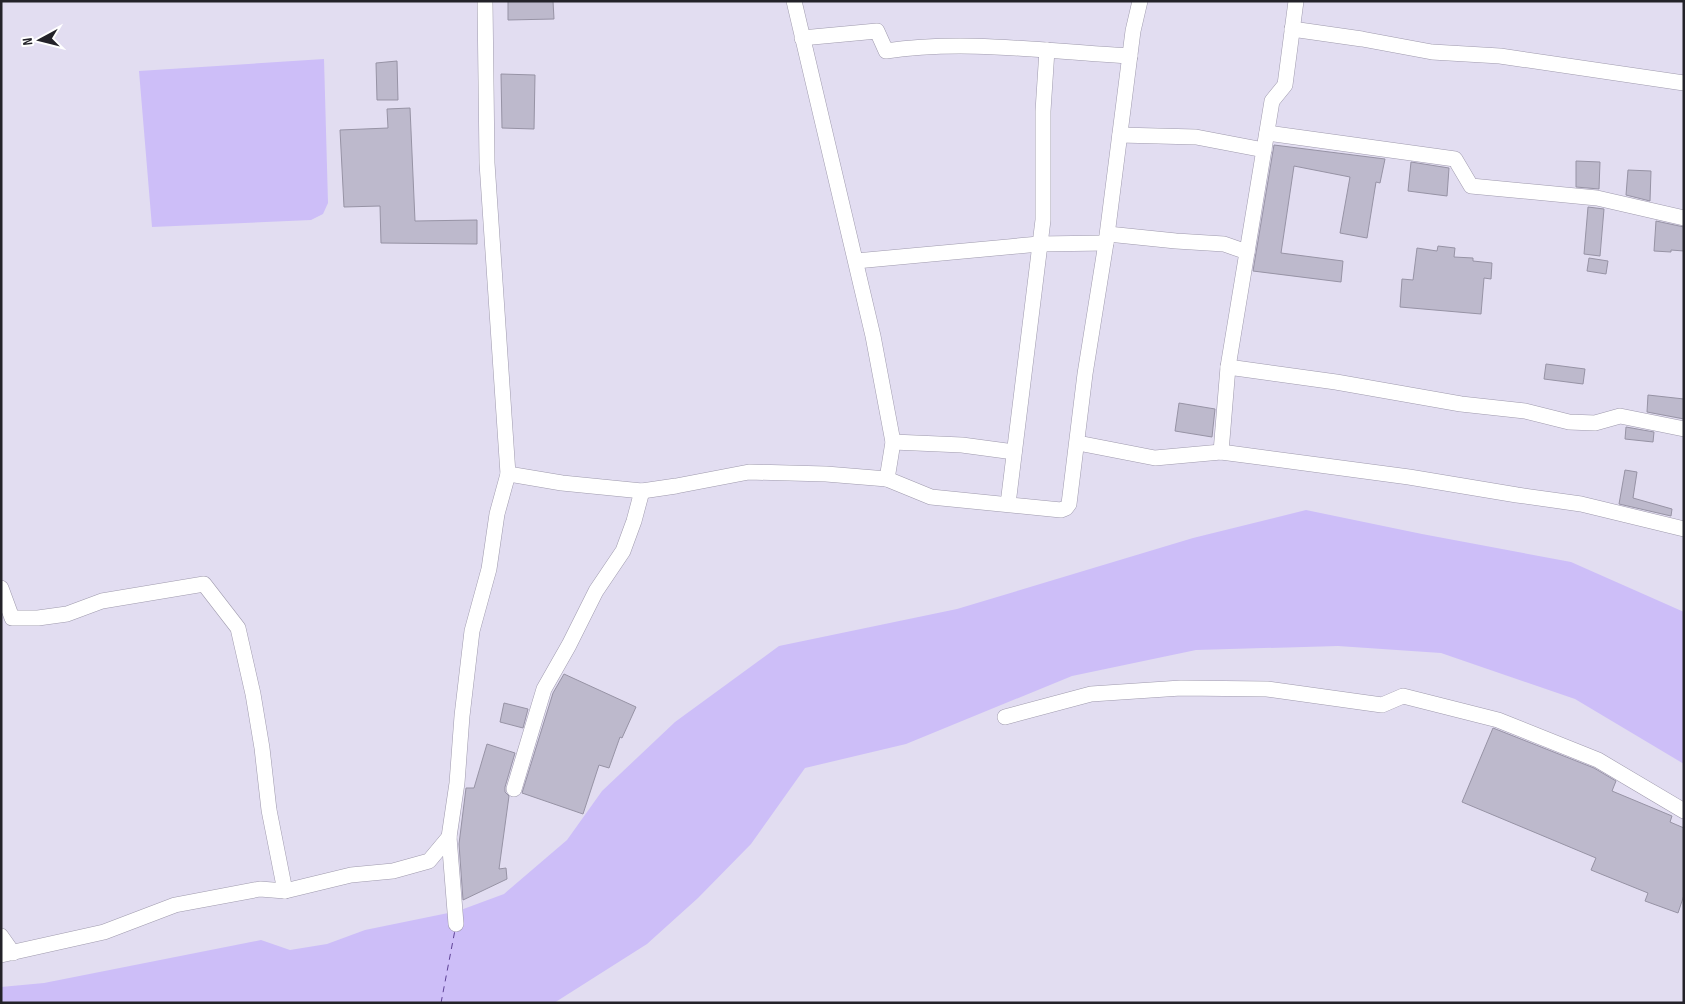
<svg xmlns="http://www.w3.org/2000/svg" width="1685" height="1004" font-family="'Sofia Sans Condensed',sans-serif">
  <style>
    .water { fill: #cdbef8 }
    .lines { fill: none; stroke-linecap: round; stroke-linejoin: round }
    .ferry { stroke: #5e4296; stroke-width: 1; stroke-dasharray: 6 5; stroke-linecap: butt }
    .building { fill: #bdb9cc; stroke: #9793a5 }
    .minor-casing { stroke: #9f9aad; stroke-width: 16 }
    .minor { stroke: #fff; stroke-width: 15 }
  </style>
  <rect width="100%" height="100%" fill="#e2ddf1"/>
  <g class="water">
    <polygon points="324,59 328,203 323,214 311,220 152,227 139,71"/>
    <polygon points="1306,510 1422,534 1571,562 1684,612 1684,764 1575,699 1441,653 1338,646 1196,650 1072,676 906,744 805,768 751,844 698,898 647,944 554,1003 1,1003 1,987 44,983 261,940 290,950 327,944 365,930 458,911 504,894 567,840 602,791 675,722 779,646 957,609 1193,538"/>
  </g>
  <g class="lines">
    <polyline class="ferry" points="441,1003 455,930"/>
  </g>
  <g class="building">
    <polygon points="508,1 553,1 554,19 508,20"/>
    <polygon points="397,61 398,100 377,100 376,63"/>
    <polygon points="501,74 535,75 534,129 502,128"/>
    <polygon points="410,108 415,221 477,220 477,244 381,243 380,206 344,207 340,130 388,128 387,109"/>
    <polygon points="1274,145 1385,159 1380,183 1376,182 1367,238 1340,233 1350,177 1294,166 1281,253 1343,261 1341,282 1253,271"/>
    <polygon points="1576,161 1600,162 1599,189 1576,187"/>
    <polygon points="1411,162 1449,168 1447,196 1408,191"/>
    <polygon points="1628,170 1651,171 1650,201 1626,195"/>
    <polygon points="1588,207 1604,209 1600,256 1584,254"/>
    <polygon points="1656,221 1684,227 1684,251 1671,250 1671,252 1654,251"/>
    <polygon points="1438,246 1455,248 1454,257 1473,258 1473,261 1492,263 1491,279 1484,278 1481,314 1400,307 1402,279 1413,280 1417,248 1437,251"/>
    <polygon points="1589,258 1608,261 1606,274 1587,271"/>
    <polygon points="1546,364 1585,369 1583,384 1544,379"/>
    <polygon points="1648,395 1684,399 1684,419 1647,412"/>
    <polygon points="1179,403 1215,409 1212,437 1175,431"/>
    <polygon points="1626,427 1654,432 1653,442 1625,439"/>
    <polygon points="1625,470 1637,472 1633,498 1672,509 1671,516 1619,504"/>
    <polygon points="564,674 636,707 622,738 620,737 609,768 599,765 583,814 522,793 553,693"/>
    <polygon points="504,703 528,709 523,728 500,722"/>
    <polygon points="1493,728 1594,768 1616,781 1612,791 1672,816 1670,822 1684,828 1684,895 1678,913 1645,901 1648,893 1591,870 1596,858 1462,802"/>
    <polygon points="487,744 515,753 505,787 505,792 509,796 499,869 506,868 507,879 463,900 459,844 466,788 474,788"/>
  </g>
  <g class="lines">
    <g class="minor-casing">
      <g id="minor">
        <polyline points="794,1 873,336 893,442 887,479"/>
        <polyline points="1292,29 1362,39 1432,52 1500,56 1684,83"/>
        <path d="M802,38L877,31L886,51C967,39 1049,52 1130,56"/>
        <polyline points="1267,133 1455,159 1471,186 1597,198 1684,218"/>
        <polyline points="1120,135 1196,137 1264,150"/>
        <polyline points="1108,234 1176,241 1224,244 1247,252"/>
        <polyline points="856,261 1039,244 1106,243"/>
        <polyline points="1228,367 1336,382 1461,404 1525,411 1569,422 1595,423 1620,416 1684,429"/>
        <polyline points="893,442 962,445 1014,452"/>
        <polyline points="1078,443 1155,458 1221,452 1409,477 1517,495 1581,504 1684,529"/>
        <polyline points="1221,452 1228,367 1272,101 1285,85 1296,1"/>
        <polyline points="508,474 562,483 642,491 676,486 749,472 826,474 887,479 931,497 1061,510 1066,508 1069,504 1085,374 1106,243 1133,31 1140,1"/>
        <polyline points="1008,504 1043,220 1043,111 1047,50"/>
        <polyline points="1,588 12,618 38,618 67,614 102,601 204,584 238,628 253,694 262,748 269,810 285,891"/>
        <polyline points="1005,717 1091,694 1181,688 1267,689 1382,705 1403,696 1498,720 1598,760 1684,811"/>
        <polyline points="514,789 544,689 569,645 596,591 623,551 634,521 642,491"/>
        <polyline points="449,837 456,924"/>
        <polyline points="1,936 13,953"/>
        <polyline points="1,955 104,932 175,905 260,889 285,891 351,875 393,871 429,861 449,837 457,783 462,716 472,631 489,569 497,514 508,474 487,163 485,1"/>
      </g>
    </g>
    <use href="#minor" class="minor"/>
  </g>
  <rect width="1685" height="1004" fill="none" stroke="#232229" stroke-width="5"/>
  <g transform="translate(40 40) rotate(263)" stroke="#ffffff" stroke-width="4" paint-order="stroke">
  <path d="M0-4L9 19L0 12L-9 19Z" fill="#232229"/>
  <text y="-8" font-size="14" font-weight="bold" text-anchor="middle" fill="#232229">N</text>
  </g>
</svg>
